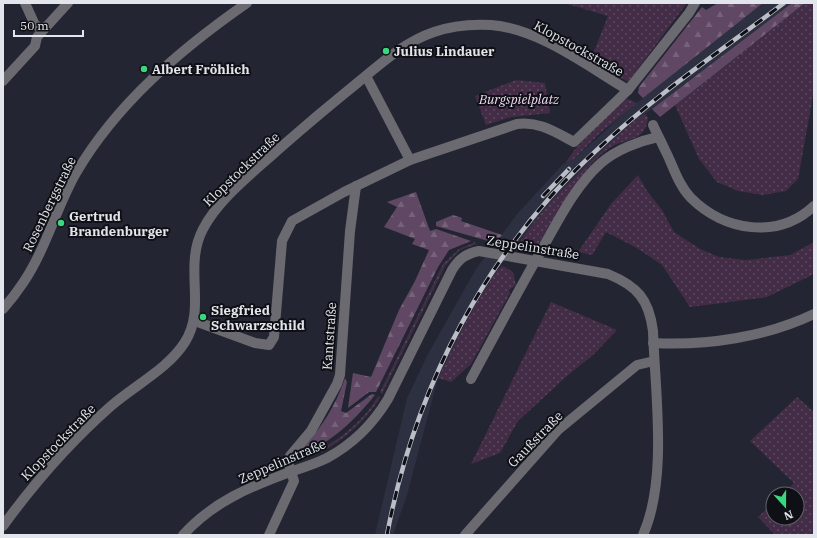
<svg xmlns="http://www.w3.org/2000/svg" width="817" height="538" font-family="'IBM Plex Serif',serif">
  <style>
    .built { fill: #2c3041 }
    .green { fill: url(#green-dots) }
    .forest { fill: url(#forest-firs) }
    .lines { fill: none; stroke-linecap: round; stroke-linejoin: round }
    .minor { stroke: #6b6a70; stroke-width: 10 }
    .rail-casing { stroke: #bcbec7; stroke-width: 4.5 }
    .rail { stroke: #0e1015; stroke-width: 3; stroke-dasharray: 9; stroke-linecap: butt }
    .poi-dot { fill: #39d87f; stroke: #0e1015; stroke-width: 1.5 }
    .labels { text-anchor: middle; stroke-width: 4; stroke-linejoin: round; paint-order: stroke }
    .street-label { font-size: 13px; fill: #e3e5ed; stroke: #0e1015 }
    .poi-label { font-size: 13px; font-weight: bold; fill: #e3e5ed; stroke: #0e1015; text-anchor: start }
    .park-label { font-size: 13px; font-style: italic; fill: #f4daf9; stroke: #0e1015 }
  </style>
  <defs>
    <pattern id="green-dots" width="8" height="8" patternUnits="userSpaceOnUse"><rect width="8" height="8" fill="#422c46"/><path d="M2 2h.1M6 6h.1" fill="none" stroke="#5d4a61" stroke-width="1.8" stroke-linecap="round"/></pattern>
    <pattern id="forest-firs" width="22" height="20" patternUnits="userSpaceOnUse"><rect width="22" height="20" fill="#604865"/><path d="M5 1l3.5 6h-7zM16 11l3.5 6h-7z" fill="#77627b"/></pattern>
  </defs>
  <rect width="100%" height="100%" fill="#232632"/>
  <polygon class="built" points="763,3 792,3 645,114 635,120 575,176 529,228 497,270 469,315 438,378 407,495 393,535 375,535 407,398 428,354 476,269 518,213 563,164 573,160 628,110"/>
  <g class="green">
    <polygon points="564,3 687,3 628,82 591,59 608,16"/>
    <polygon points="805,3 814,3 814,90 798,179 786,191 763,195 738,191 717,182 699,159 675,105"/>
    <polygon points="516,80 545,83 550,113 511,117 486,125 475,96"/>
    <polygon points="628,99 637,103 600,133 573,160 565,163 576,148 623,100"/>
    <path d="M645,114L648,117C646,143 625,137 608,149C580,168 556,217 537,246L518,244C550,197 594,158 635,120Z"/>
    <polygon points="638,175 647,191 662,210 674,232 700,249 719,257 746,260 790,255 814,242 814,274 767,297 690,307 662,265 637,248 606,232 592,255 578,252 611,204"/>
    <polygon points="475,242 476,244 460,250 445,266 382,394 380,392 443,264 459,249"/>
    <polygon points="503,266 513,272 516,285 509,290 510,293 471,364 451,382 438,378 469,315 497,270"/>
    <polygon points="551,302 617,330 593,355 567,376 518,421 500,453 471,464"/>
    <path d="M378,396L380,397L378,401C364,422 344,439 322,452L321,449C343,437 366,418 378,396Z"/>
    <polygon points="797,397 814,412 814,535 775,535 758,517 773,503 773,518 797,518 797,494 783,494 794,483 750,441"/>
  </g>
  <g class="forest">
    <polygon points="718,3 763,3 643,98 638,93 639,87 702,7 706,10"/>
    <polygon points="792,3 805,3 660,117 652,109"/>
    <polygon points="416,192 430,231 436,229 471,241 449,250 438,267 376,392 369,392 348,408 353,373 371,377 399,310 415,281 429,250 412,244 415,239 384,227 397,207 387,202"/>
    <polygon points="453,215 462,218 461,221 502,235 495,243 436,226 436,222"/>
    <path d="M345,378L347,382L341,411L346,413L372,394L375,395C350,425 336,438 300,456V451C320,430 336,406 345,378Z"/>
  </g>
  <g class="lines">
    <g class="minor">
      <polyline points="25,3 35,25 44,29"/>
      <polyline points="366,76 410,160"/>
      <polyline points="3,81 35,46 37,37 68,3"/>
      <path d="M653,125C657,134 661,141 665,150C673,165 678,185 691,198C724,231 778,240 814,206"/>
      <path d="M3,309C10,301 17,292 23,283C46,249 56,208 76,173C117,103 181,49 247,3"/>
      <path d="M195,321L255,343L269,345L274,337L282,241L292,221L344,192L410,160L517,124C539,121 555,132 574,142L628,90L689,13L695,3"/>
      <path d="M653,343C706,346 766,337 814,314"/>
      <path d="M471,379C494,336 517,293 541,251C558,221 575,186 601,163C616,150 639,141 658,137"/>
      <path d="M3,526C35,482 70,442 111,406C135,385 168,369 185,342C207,307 183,267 203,229C219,198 255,171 280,148C305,126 330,105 356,84C379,65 404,42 434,32C451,26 473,24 491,25C540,29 587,66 628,90"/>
      <path d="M183,535C213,502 249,487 290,472C302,468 315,464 327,458C353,444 373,424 388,399L452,270C459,259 465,254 479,251L608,274C637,286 649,299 653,331C655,392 668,479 643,535"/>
      <polyline points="269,535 294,481 288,462 290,456 311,431 337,384 340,375 350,231 356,186"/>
      <polyline points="465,535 558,430 637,365 654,361"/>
    </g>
    <g class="rail-casing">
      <g id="rail">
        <polyline points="543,196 569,169"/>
        <path d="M387,535C415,386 487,249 600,147C657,94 722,50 784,3"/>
      </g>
    </g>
    <use href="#rail" class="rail"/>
  </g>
  <g class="poi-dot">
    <circle cx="386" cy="51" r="4"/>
    <circle cx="144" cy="69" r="4"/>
    <circle cx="61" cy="223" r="4"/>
    <circle cx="203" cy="317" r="4"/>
  </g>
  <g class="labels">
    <g class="street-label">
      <text transform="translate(579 48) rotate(29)" y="5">Klopstockstraße</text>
      <text transform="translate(241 169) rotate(-44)" y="5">Klopstockstraße</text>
      <text transform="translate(49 204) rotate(-64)" y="5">Rosenbergstraße</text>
      <text transform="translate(533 247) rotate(9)" y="5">Zeppelinstraße</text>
      <text transform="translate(329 336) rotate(-86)" y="5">Kantstraße</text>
      <text transform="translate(535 439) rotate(-46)" y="5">Gaußstraße</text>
      <text transform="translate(58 442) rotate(-46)" y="5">Klopstockstraße</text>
      <text transform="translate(282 461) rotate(-23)" y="5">Zeppelinstraße</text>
    </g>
    <g class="poi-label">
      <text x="394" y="56">Julius Lindauer</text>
      <text x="152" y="74">Albert Fröhlich</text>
      <text x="69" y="221">Gertrud<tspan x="69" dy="15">Brandenburger</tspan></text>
      <text x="211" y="315">Siegfried<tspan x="211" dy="15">Schwarzschild</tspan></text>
    </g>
    <g class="park-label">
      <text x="519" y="104">Burgspielplatz</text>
    </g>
  </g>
  <rect width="817" height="538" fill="none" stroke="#e3e5ed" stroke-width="8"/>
  <g transform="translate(785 506) rotate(159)"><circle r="19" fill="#0e1015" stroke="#63656b"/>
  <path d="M0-3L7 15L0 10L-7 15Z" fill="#39d87f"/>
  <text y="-6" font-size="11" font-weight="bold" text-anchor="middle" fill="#e3e5ed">N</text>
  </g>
  <path d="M14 30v6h69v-6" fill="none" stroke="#e3e5ed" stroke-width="2"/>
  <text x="20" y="30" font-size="12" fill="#e3e5ed" stroke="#0e1015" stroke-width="3" paint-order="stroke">50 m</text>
</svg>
